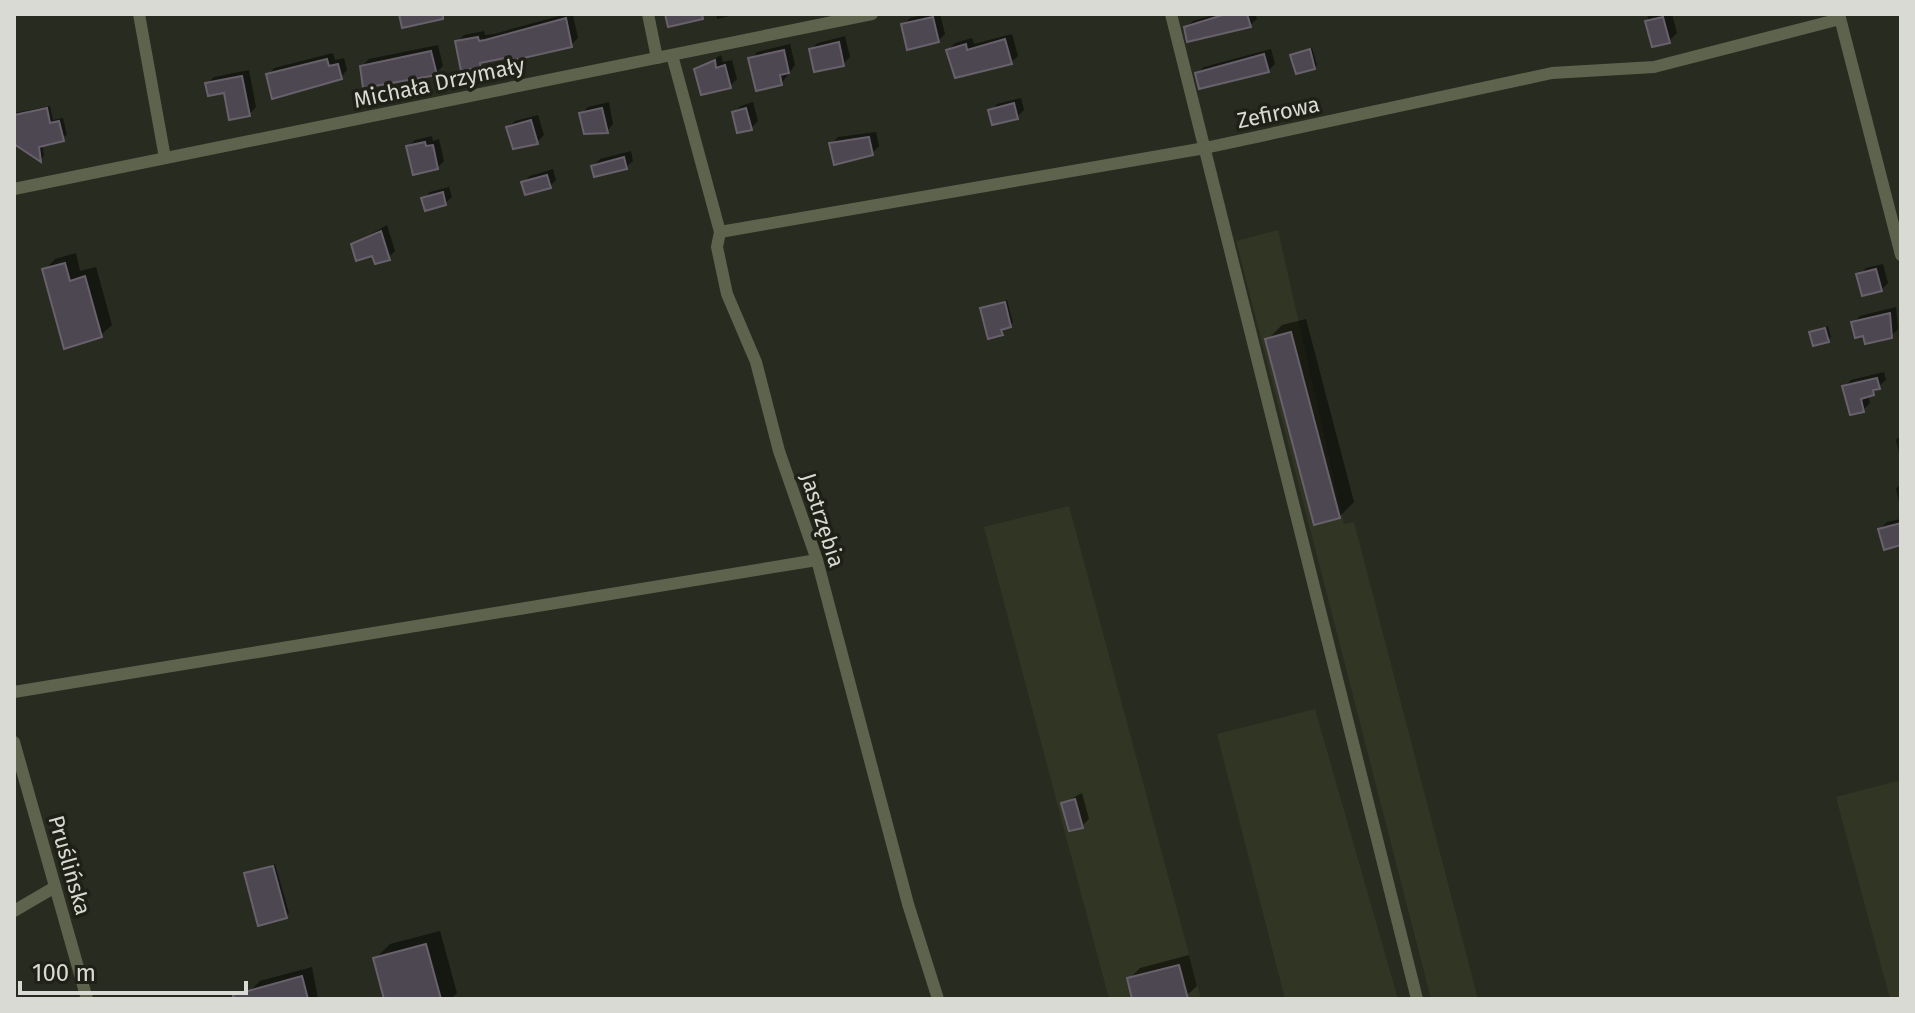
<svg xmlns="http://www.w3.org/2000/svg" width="1915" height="1013" font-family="'Fira Sans',sans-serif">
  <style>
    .built { fill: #313523 }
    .shadow { fill: #0007 }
    .building { fill: #4d4752; stroke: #68616c; stroke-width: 2 }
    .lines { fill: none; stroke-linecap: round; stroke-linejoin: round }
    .minor { stroke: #5e634d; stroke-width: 12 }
    .labels { text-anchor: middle; stroke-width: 7; stroke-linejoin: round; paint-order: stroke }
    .street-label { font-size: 22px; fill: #d8dad3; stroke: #1f2116 }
  </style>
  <rect width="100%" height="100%" fill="#282b20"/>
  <g class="built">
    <polygon points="1278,230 1344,524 1354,522 1478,999 1431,999 1236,241"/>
    <polygon points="1069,506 1201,999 1109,999 984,527"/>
    <polygon points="1315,709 1398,999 1285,999 1217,734"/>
    <polygon points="1901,780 1901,999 1890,999 1836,797"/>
  </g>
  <g class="shadow">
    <polygon points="566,14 579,14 573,15 578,38 571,45 485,60 480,65 457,42 464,35 484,31 485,35 494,34"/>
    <polygon points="716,14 738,14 717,19"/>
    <polygon points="927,14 940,14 945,34 938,41 903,25 910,18"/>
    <polygon points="1217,14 1255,14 1257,19 1250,25 1186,27 1193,21"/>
    <polygon points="1647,14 1672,14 1677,33 1669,41 1653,45"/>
    <polygon points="1012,34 1018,56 1011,62 948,50 955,43 972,38 974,44"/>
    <polygon points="845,36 850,57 843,64 811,49 818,43"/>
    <polygon points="790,44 795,65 781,84 751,59 757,52"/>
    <polygon points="438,45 443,66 436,73 362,66 369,59"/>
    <polygon points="1312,48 1317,65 1314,68 1293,55"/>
    <polygon points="1271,49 1275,64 1268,71 1197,73 1204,67"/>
    <polygon points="333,53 335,60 344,58 347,70 341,77 268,75 274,68"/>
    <polygon points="721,55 723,62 732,60 737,79 730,86 696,70"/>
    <polygon points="249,70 256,107 249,114 225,91 207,84 214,77"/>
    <polygon points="1021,98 1024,110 1017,117 991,111 997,104"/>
    <polygon points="609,102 613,124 607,131 594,134 581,114 588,107"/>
    <polygon points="753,102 758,121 751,128 734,112 741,106"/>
    <polygon points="50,106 53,120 63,118 67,135 42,144 44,156 41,159 14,142 14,113"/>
    <polygon points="538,115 544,135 537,142 508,128 515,121"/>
    <polygon points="876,132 879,146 872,153 831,144 838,137"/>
    <polygon points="432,136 433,141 439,139 444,161 437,168 408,147 415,140"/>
    <polygon points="631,151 633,161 626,167 593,166 600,159"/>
    <polygon points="553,169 556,180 550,186 523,183 530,176"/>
    <polygon points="449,187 452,197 445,203 424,199 430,192"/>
    <polygon points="387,225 395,251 388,258 353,244"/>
    <polygon points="76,253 80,271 96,267 112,325 101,335 45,270 55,259"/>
    <polygon points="1883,264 1888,283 1881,290 1859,275 1866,268"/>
    <polygon points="1007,300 1013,323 1004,327 1002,334 982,309"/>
    <polygon points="1896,307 1898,329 1891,336 1864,333 1853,323 1860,316"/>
    <polygon points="1306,319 1354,502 1339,517 1267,340 1282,325"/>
    <polygon points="1828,326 1831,337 1828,340 1811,332"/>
    <polygon points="1884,372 1886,380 1868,395 1870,403 1863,410 1844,387 1851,380"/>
    <polygon points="1901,435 1901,461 1896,440"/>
    <polygon points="1901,483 1901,510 1896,489"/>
    <polygon points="1901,519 1901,543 1880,529 1887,522"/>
    <polygon points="1082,793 1089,819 1082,826 1063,803"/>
    <polygon points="275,864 289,913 286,916 247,874"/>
    <polygon points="440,931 457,993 451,999 386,999 375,959 390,944"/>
    <polygon points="1189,955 1197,986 1186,996 1135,999 1129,979 1140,968"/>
    <polygon points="312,967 318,999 251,999 249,992 260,981"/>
  </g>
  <g class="building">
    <polygon points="399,14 443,14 443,19 402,28"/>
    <polygon points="665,14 702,14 703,19 668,27"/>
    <polygon points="1226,14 1247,14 1251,27 1187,42 1184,27"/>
    <polygon points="933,17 939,42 907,50 901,24"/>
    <polygon points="1663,17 1670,43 1652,47 1645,21"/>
    <polygon points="566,18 572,47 506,62 505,58 480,63 481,67 461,71 455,41 478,37 479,41 485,40"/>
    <polygon points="1005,39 1012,64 955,78 946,50 966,44 967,50"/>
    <polygon points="839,42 844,66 814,72 809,49"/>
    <polygon points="1310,49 1315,69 1296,74 1290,55"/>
    <polygon points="784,50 789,73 780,75 782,85 756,91 748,58"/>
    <polygon points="431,51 437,75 363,88 360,66"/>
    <polygon points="1264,54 1269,72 1199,89 1195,73"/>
    <polygon points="327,59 329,66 338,64 342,79 272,99 266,74"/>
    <polygon points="715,60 716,68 725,65 731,88 701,95 694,69"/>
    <polygon points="242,76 250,116 229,120 224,93 208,96 205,83"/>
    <polygon points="1014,103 1018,119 992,125 988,110"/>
    <polygon points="47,108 50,123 59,121 64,141 39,147 41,162 14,144 14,115"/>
    <polygon points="602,108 608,133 584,134 579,113"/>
    <polygon points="746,108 752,130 737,133 732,112"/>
    <polygon points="531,120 538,144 513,149 506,127"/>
    <polygon points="869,137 873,155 834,165 829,143"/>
    <polygon points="425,142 426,146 433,145 438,169 413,175 406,146"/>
    <polygon points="624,157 627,169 594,177 591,166"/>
    <polygon points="547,175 551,188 525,195 521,182"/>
    <polygon points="443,192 446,205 425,211 421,198"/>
    <polygon points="381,231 390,260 375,264 372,256 356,261 351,244"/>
    <polygon points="65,263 70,281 85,276 102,337 64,349 42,269"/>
    <polygon points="1876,269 1882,291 1862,296 1856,274"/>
    <polygon points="1005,302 1011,327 1001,330 1003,335 988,339 980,308"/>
    <polygon points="1890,313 1892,338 1865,344 1863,336 1855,338 1851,322"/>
    <polygon points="1825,328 1829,342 1813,346 1809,332"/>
    <polygon points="1291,332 1340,518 1314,525 1265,339"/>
    <polygon points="1877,378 1880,389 1873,390 1874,395 1861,399 1864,412 1850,415 1842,386"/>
    <polygon points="1901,523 1901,545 1884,550 1878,529"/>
    <polygon points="1075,799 1083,828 1069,831 1061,803"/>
    <polygon points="273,866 287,918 258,926 244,873"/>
    <polygon points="426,944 441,999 384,999 373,958"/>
    <polygon points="1179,965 1188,999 1132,999 1127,978"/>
    <polygon points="302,976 308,999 233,999 233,995"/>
  </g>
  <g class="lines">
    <g class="minor">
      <polyline points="139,14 165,158"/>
      <polyline points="648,14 657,58"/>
      <polyline points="1171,14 1417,999"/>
      <polyline points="1839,14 1901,255"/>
      <polyline points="672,55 720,232 717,247 727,294 756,362 779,451 817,560 908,904 938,999"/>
      <polyline points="14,189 872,14"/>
      <polyline points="720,232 1205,148 1552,73 1654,67 1840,19"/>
      <polyline points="14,692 817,560"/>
      <polyline points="14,742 87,999"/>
      <polyline points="14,911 55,887"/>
    </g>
  </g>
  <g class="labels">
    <g class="street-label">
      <text transform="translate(439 82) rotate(-12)" y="8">Michała Drzymały</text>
      <text transform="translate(1278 112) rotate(-12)" y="8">Zefirowa</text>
      <text transform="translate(823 520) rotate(72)" y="8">Jastrzębia</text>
      <text transform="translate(70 865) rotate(74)" y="8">Pruślińska</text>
    </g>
  </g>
  <rect width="1915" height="1013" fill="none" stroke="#d8dad3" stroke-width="32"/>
  <path d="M20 981v12h226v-12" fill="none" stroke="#d8dad3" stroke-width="4"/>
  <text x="32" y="981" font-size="24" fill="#d8dad3" stroke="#1f2116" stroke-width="6" paint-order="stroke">100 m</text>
</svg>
